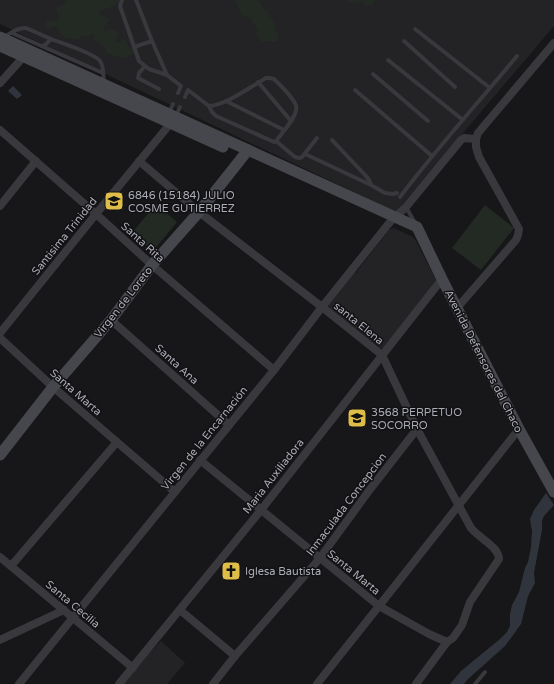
<svg xmlns="http://www.w3.org/2000/svg" width="554" height="684" font-family="'Varela Round',sans-serif">
  <style>
    .built { fill: #232225 }
    .green { fill: #232a24 }
    .water { fill: #30353d }
    .lines { fill: none; stroke-linecap: round; stroke-linejoin: round }
    .lane { stroke: #38383d; stroke-width: 4 }
    .street { stroke: #38383d; stroke-width: 8 }
    .secondary { stroke: #46474c; stroke-width: 11 }
    .labels { text-anchor: middle; stroke-width: 3; stroke-linejoin: round; paint-order: stroke }
    .poi-label { font-size: 11px; fill: #aaacb6; stroke: #121113; text-anchor: start }
    .street-label { font-size: 11px; fill: #aaacb6; stroke: #121113 }
  </style>
  <rect width="100%" height="100%" fill="#171618"/>
  <g class="built">
    <polygon points="0,0 554,0 554,26 396,212 0,24"/>
    <polygon points="394,228 413,237 416,241 436,280 383,349 380,348 329,308 328,305 354,270 358,274 357,271 389,230"/>
    <polygon points="161,641 185,663 167,684 123,684 137,666"/>
  </g>
  <g class="green">
    <path d="M66,0H119L116,5C112,7 106,9 103,9L100,11V14L101,16L110,18C109,23 105,25 103,29L105,31L110,29L115,30H117L119,34L116,40V42L119,43L122,39L126,40L128,46L133,48L134,53C131,54 127,58 125,58C121,59 112,54 108,54L105,47L94,40V35C90,33 90,36 87,37C85,37 83,36 81,36L78,40L65,38L60,33L57,27C54,26 52,27 49,29L45,26V24L47,21L58,20L59,18L56,8L65,3Z"/>
    <path d="M234,0H256L261,3L263,9L267,11L269,16L273,20V22L276,25L275,30L278,32V41C271,44 268,39 263,42L260,40L256,34L258,29L252,21V18C239,18 240,8 234,0Z"/>
    <polygon points="347,0 376,0 372,5 366,6 362,1 356,3 349,2"/>
    <polygon points="156,204 177,222 153,251 131,234"/>
    <polygon points="485,205 514,228 481,270 452,248"/>
  </g>
  <g class="water">
    <polygon points="13,86 22,95 17,99 8,91"/>
    <polygon points="546,493 554,505 544,516 542,521 542,530 534,573 535,583 528,596 521,624 505,646 467,680 464,684 450,684 461,671 500,639 507,632 510,626 510,614 512,605 519,592 525,568 528,562 531,547 532,531 530,519 534,510"/>
  </g>
  <g class="lines">
    <g class="lane">
      <polyline points="122,0 120,6 139,61 149,69 167,75 181,86 178,93"/>
      <polyline points="136,0 152,41"/>
      <polyline points="415,29 490,88"/>
      <polyline points="12,33 103,73"/>
      <path d="M4,37C11,33 18,27 26,28L51,39"/>
      <polyline points="404,41 455,87"/>
      <path d="M42,46L45,45L51,39C61,43 94,53 100,61C104,66 103,75 104,82"/>
      <polyline points="134,47 152,41 167,75"/>
      <polyline points="388,60 463,120"/>
      <polyline points="145,66 139,73 138,78 140,79 159,89"/>
      <polyline points="373,74 428,121"/>
      <polyline points="258,82 291,121"/>
      <polyline points="355,90 432,156"/>
      <path d="M185,97L188,90L209,106L212,112L216,116L274,142L276,141C281,134 299,115 296,106C294,98 280,85 274,79L270,78H266C250,87 226,105 209,106"/>
      <polyline points="226,101 284,130"/>
      <polyline points="169,113 173,104"/>
      <polyline points="176,116 180,107"/>
      <polyline points="332,140 366,176 369,180 371,185"/>
      <polyline points="276,141 295,157 300,158 302,157 317,138"/>
      <polyline points="305,154 371,185 385,193 393,194 397,193"/>
      <path d="M400,197C437,148 478,103 517,56"/>
      <polyline points="406,207 415,223"/>
      <polyline points="475,684 485,672"/>
    </g>
    <g class="street">
      <polyline points="0,83 26,54"/>
      <polyline points="0,130 96,214 152,265 274,370"/>
      <path d="M139,161L199,212L322,307L382,355L417,429L471,528C479,538 499,547 499,559L470,602L462,625L453,638L447,642L416,684"/>
      <polyline points="0,206 36,161"/>
      <polyline points="457,308 516,240 518,235 519,229 479,157 476,147 476,139"/>
      <polyline points="111,320 229,425"/>
      <polyline points="0,333 96,214 174,119"/>
      <polyline points="0,338 53,387 175,492"/>
      <polyline points="200,460 379,606 429,634 447,642"/>
      <polyline points="0,557 133,668"/>
      <polyline points="11,566 117,442"/>
      <polyline points="180,610 235,656"/>
      <polyline points="0,640 64,610"/>
      <polyline points="19,684 274,370 322,307 390,222 406,207 461,140 464,138 476,139 478,133 554,43"/>
      <polyline points="119,684 261,510 442,279"/>
      <polyline points="213,684 235,656 320,558 368,492 417,429"/>
      <polyline points="317,684 379,606 519,429"/>
    </g>
    <g class="secondary">
      <polyline points="0,37 417,227 442,279 519,429 554,492"/>
      <polyline points="0,46 223,147"/>
      <polyline points="0,455 53,387 111,320 152,265 199,212 248,150"/>
    </g>
  </g>
  <defs>
    <g id="school-square" transform="scale(1)"><rect x="-9" y="-9" width="18" height="18" rx="4" fill="#debe48" stroke="#121113"/><path d="M0-5L7-2L0 1L-7-2ZM-4 1L0 2.5L4 1V4Q0 6-4 4Z" fill="#111"/></g>
    <g id="church-square" transform="scale(1)"><rect x="-9" y="-9" width="18" height="18" rx="4" fill="#debe48" stroke="#121113"/><path d="M-1.2-6h2.4v3.5h3.3v2.4h-3.3V6h-2.4V-.1h-3.3v-2.4h3.3Z" fill="#111"/></g>
  </defs>
  <g fill-rule="evenodd">
    <use href="#school-square" x="114" y="201"/>
    <use href="#school-square" x="357" y="418"/>
    <use href="#church-square" x="231" y="571"/>
  </g>
  <g class="labels">
    <g class="poi-label">
      <text x="128" y="199">6846 (15184) JULIO<tspan x="128" dy="13">COSME GUTIERREZ</tspan></text>
      <text x="371" y="416">3568 PERPETUO<tspan x="371" dy="13">SOCORRO</tspan></text>
      <text x="245" y="575">Iglesa Bautista</text>
    </g>
    <g class="street-label">
      <text transform="translate(64 236) rotate(-51)" y="4">Santisima Trinidad</text>
      <text transform="translate(143 242) rotate(42)" y="4">Santa Rita</text>
      <text transform="translate(123 302) rotate(-52)" y="4">Virgen de Loreto</text>
      <text transform="translate(359 323) rotate(39)" y="4">santa Elena</text>
      <text transform="translate(484 361) rotate(63)" y="4">Avenida Defensores del Chaco</text>
      <text transform="translate(177 364) rotate(42)" y="4">Santa Ana</text>
      <text transform="translate(76 392) rotate(41)" y="4">Santa Marta</text>
      <text transform="translate(204 438) rotate(-51)" y="4">Virgen de la Encarnación</text>
      <text transform="translate(273 476) rotate(-52)" y="4">Maria Auxiliadora</text>
      <text transform="translate(346 504) rotate(-53)" y="4">Inmaculada Concepcion</text>
      <text transform="translate(354 572) rotate(39)" y="4">Santa Marta</text>
      <text transform="translate(73 604) rotate(40)" y="4">Santa Cecilia</text>
    </g>
  </g>
</svg>
